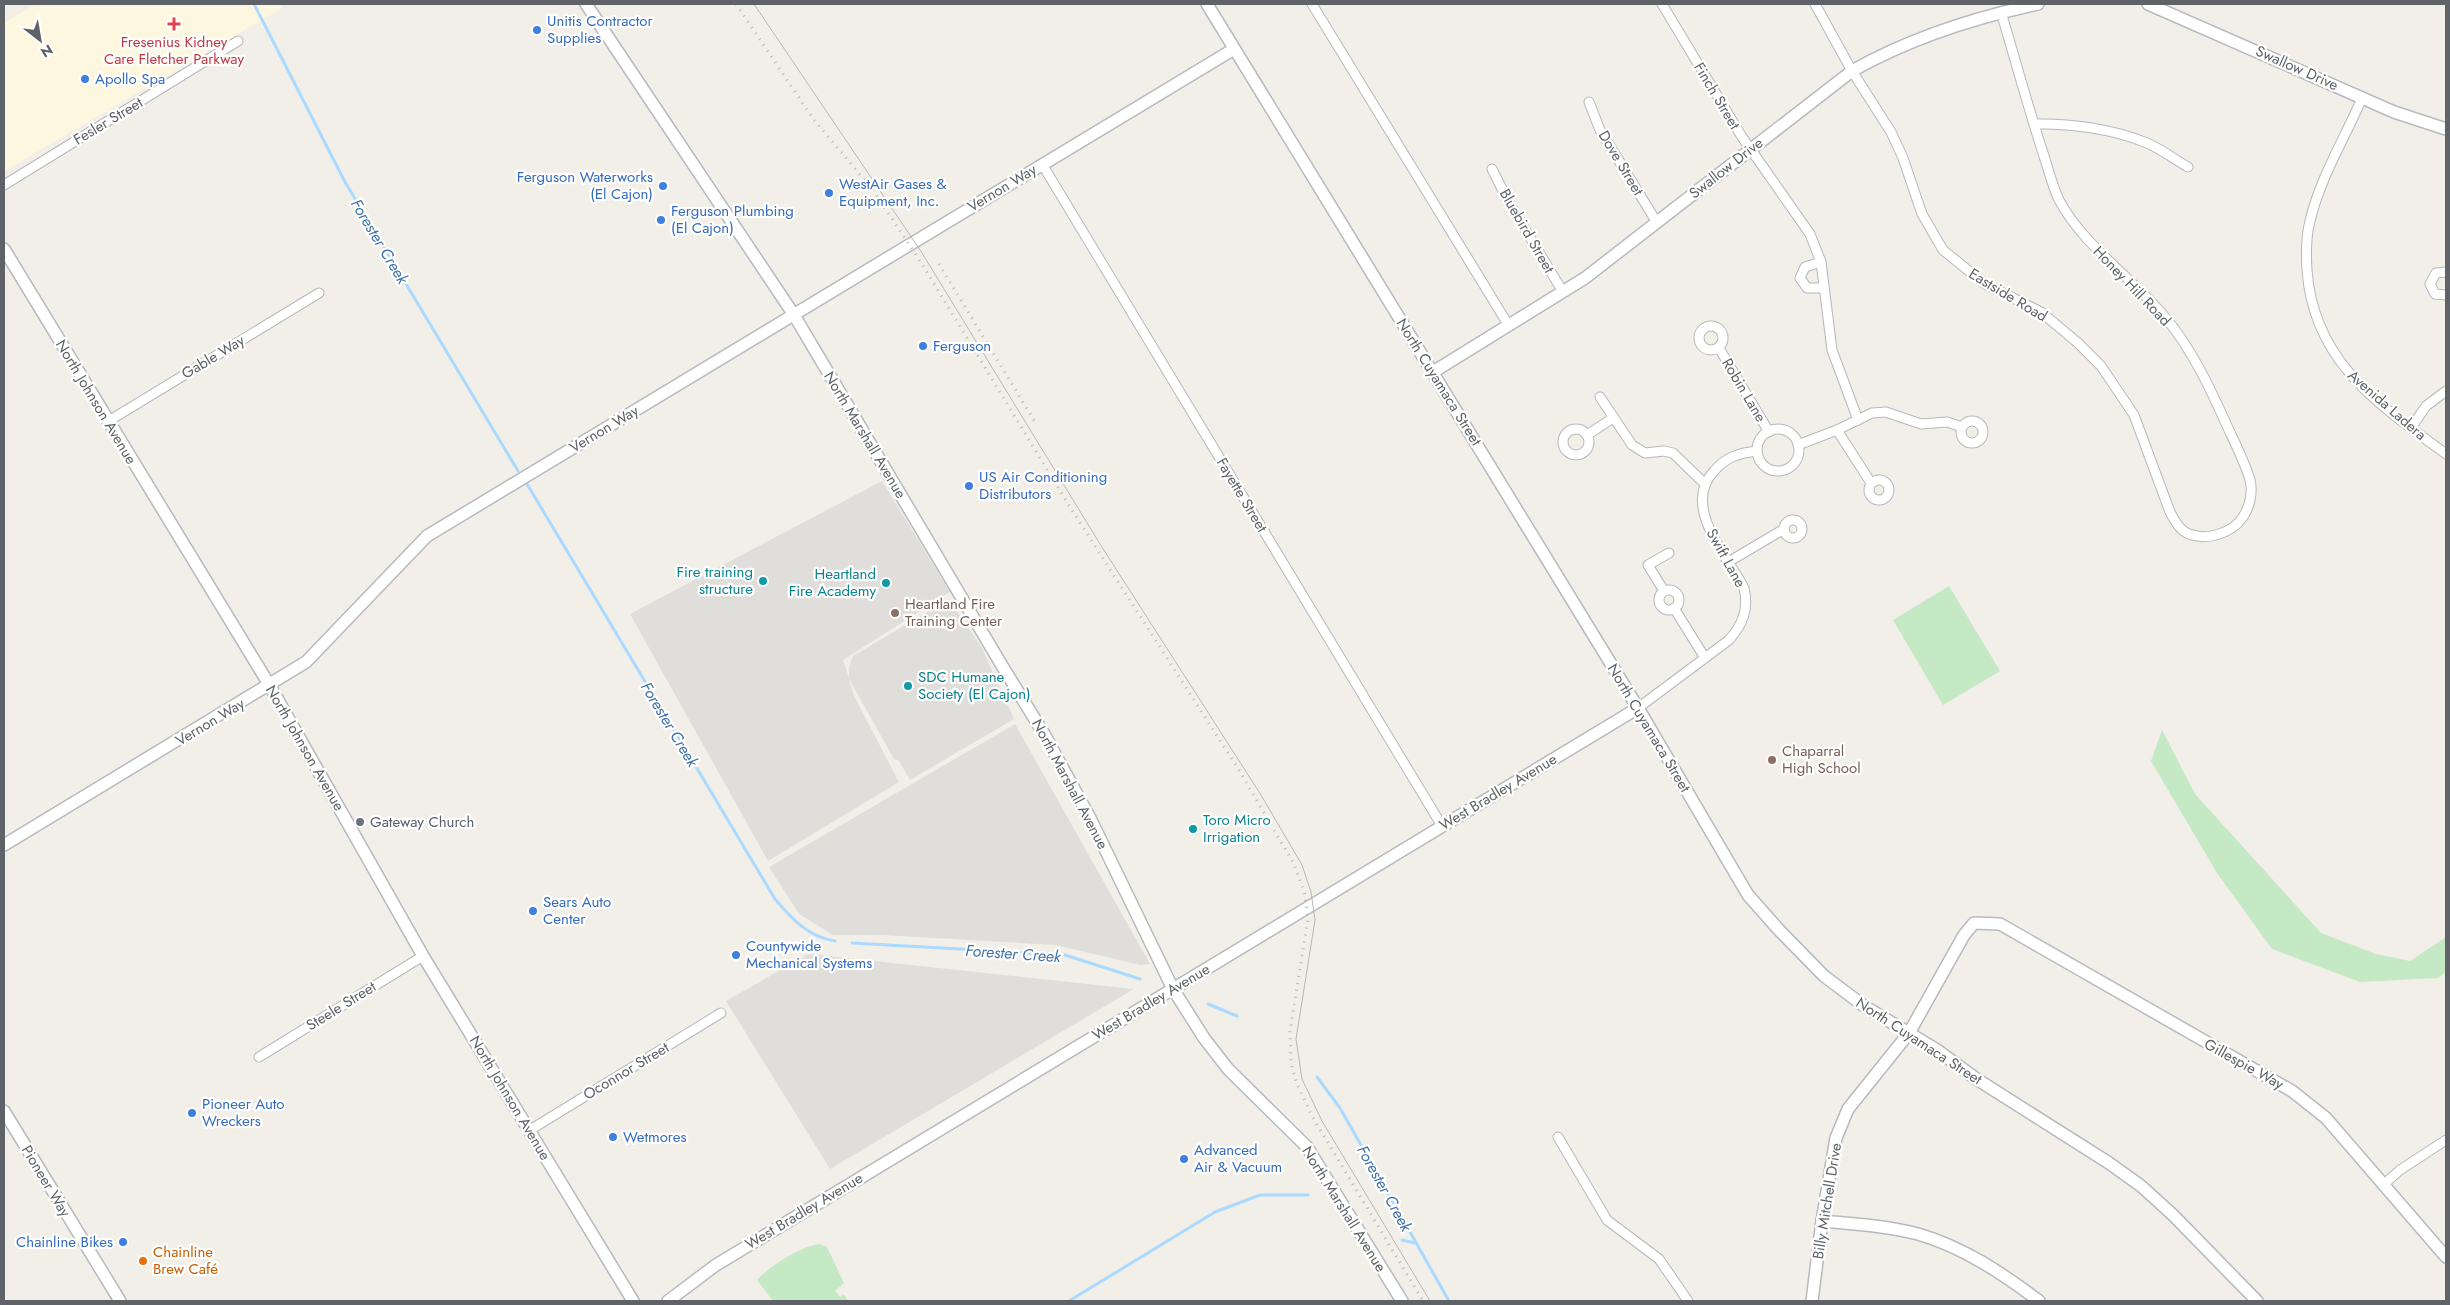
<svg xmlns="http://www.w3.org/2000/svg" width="2450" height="1305" font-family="Jost,sans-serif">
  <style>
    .commercial { fill: #fef7e0 }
    .industrial { fill: #e0deda }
    .green { fill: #c5e8c5 }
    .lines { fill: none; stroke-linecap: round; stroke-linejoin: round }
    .stream { stroke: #aadaff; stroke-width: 3 }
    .street-casing { stroke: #b5b8bc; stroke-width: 11 }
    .secondary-casing { stroke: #b6babf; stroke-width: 14 }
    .street { stroke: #fff; stroke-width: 9 }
    .secondary { stroke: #fff; stroke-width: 11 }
    .tram { stroke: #b6b7b8; stroke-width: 1 }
    .rail { stroke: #b6b7b8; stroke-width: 3; stroke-dasharray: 1 6; stroke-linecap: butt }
    .health-dot { fill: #e0444e; stroke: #fff; stroke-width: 2 }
    .shop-dot { fill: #3f7fe0; stroke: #fff; stroke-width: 2 }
    .culture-dot { fill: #0f9aa8; stroke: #fff; stroke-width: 2 }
    .education-dot { fill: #8d6e63; stroke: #fff; stroke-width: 2 }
    .worship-dot { fill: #6b7280; stroke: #fff; stroke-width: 2 }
    .food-dot { fill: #e8710a; stroke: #fff; stroke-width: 2 }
    .labels { text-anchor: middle; stroke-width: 4.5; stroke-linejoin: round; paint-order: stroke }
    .shop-label { font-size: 15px; fill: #366cbe; stroke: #fff; text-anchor: start }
    .health-label { font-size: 15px; fill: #be3a42; stroke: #fff }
    .street-label { font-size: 15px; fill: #5f6368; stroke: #fff }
    .culture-label { font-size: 15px; fill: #0d838f; stroke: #fff; text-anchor: end }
    .education-label { font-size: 15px; fill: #785e54; stroke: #fff; text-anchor: start }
    .worship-label { font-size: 15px; fill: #5b616d; stroke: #fff; text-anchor: start }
    .food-label { font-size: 15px; fill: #c56008; stroke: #fff; text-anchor: start }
    .water-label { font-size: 16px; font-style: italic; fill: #4174aa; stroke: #fff }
  </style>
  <rect width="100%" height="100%" fill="#f1efe8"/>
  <polygon class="commercial" points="36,4 280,4 282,8 4,171 4,23"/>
  <g class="industrial">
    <polygon points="882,481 950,592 843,660 849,678 849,667 853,656 949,599 982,648 1014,719 910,780 899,761 894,759 849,679 855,698 899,782 768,861 630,614"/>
    <polygon points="1015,724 1150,964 1140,965 1056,945 882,935 833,935 799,914 769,867"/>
    <polygon points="809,954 1134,989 830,1169 726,1001"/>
  </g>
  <g class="green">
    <polygon points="1949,586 2000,671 1943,705 1893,620"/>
    <polygon points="2162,730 2195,794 2321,933 2376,954 2410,961 2446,937 2446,972 2438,978 2360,982 2272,949 2217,873 2151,761"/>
    <path d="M819,1244L827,1247L844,1283L835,1291L840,1297L844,1294L848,1301H773L757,1280C768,1267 802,1246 819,1244Z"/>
  </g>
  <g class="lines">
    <g class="stream">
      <polyline points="254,4 345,182 518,471"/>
      <path d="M527,484L775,899C791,918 808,937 835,941"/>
      <polyline points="852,943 1065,955 1140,979"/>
      <polyline points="1208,1004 1237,1016"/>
      <polyline points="1317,1077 1340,1108 1449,1301"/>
      <polyline points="1402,1240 1415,1243"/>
      <polyline points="1069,1301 1215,1212 1260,1195 1308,1195"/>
    </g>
    <g class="street-casing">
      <g id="street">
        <polyline points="1312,4 1509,326"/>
        <polyline points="1662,4 1742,137 1810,234 1821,262 1832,350 1858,420"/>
        <path d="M1815,4L1852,71L1891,132L1903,158L1922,214L1943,250L1985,284L2041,312L2078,343L2101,366L2134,415L2170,512C2174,520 2180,531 2189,534C2208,541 2232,533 2243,517C2250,506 2253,492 2250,480C2245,463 2236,445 2228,428C2211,390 2192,349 2165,317C2131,277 2083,245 2059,200C2052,185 2048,168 2043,153C2028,107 2015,59 2001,12"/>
        <path d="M2362,98C2345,138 2320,178 2310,221C2306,236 2306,254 2307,270C2313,361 2379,405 2446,454"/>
        <polyline points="1589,102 1600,130 1656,221"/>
        <path d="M2034,124C2069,123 2114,129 2147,143C2161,149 2174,159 2188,167"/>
        <polyline points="1042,164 1442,826"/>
        <polyline points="1492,169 1508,201 1563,292"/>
        <polyline points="4,185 238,41"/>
        <polyline points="1821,262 1805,267 1800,278 1807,288 1824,288"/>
        <polyline points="2446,272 2436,273 2430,284 2435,294 2446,295"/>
        <circle cx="1711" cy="338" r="12"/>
        <polyline points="1719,348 1769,432"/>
        <polyline points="1600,397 1632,445 1645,453 1664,451 1673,453 1705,484"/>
        <circle cx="1972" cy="432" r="11"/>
        <polyline points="107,422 319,293"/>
        <polyline points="2411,428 2426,406 2446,391"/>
        <circle cx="1576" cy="442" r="13"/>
        <circle cx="1778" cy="450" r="21"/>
        <polyline points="1837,430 1871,483"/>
        <polyline points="1587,435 1613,418"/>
        <polyline points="1798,445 1837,430 1872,413 1886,412 1921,424 1947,422 1962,427"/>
        <circle cx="1879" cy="490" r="10"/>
        <circle cx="1793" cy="529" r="9"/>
        <polyline points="1730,561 1784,529"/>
        <circle cx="1669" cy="600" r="10"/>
        <polyline points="1664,591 1648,565 1669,553"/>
        <polyline points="1674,608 1705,658"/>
        <path d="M1638,708L1729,640C1743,624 1749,609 1744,588C1727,556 1681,506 1714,471C1726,457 1739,453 1757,451"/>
        <polyline points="259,1057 423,956"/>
        <polyline points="530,1130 721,1013"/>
        <polyline points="1558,1137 1607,1220 1659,1259 1688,1301"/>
        <polyline points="2383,1185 2400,1170 2446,1140"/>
      </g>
    </g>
    <g class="secondary-casing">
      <g id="secondary">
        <polyline points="586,4 794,315 1001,664 1044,734 1090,818 1173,989 1204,1038 1228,1069 1307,1147 1402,1301"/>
        <polyline points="1207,4 1638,708 1748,895 1779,930 1824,976 1864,1006 1937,1050 1975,1078 2109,1163 2141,1186 2173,1215 2257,1301"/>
        <polyline points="2148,4 2394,112 2446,129"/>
        <polyline points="4,249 270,686 423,956 633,1301"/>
        <path d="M1433,372L1585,278L1852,71C1910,38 1973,18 2038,4"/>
        <polyline points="4,845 306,662 427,536 1234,49"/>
        <polyline points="4,1111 120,1301"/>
        <path d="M1822,1221C1854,1224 1887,1226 1918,1234C1963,1247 2002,1273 2039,1301"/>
        <polyline points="668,1301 716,1265 1638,708"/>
        <polyline points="1812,1301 1822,1221 1836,1138 1848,1109 1909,1033 1964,935 1974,923 2000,924 2292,1091 2326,1118 2446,1257"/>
      </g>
    </g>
    <use href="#street" class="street"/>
    <use href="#secondary" class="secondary"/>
    <polyline class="tram" points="754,4 922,253 1100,544 1261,795 1302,865 1311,892 1315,920 1296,1039 1302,1079 1322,1121 1430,1301"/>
    <g class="rail">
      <polyline points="736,4 814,120 873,190 922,264 1068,504 1239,770 1294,864 1305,894 1308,919 1290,1031 1291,1062 1296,1082 1312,1116 1423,1301"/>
      <polyline points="939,264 1035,422"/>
    </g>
  </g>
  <path class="health-dot" d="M171.5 16.5h5v5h5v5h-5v5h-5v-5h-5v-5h5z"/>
  <g class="shop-dot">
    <circle cx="537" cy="30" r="5"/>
    <circle cx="85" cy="79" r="5"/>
    <circle cx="663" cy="186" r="5"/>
    <circle cx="829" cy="193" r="5"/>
    <circle cx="661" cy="220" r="5"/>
    <circle cx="923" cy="346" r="5"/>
    <circle cx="969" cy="486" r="5"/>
    <circle cx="533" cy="911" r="5"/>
    <circle cx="736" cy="955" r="5"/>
    <circle cx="192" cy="1113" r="5"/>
    <circle cx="613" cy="1137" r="5"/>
    <circle cx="1184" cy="1159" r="5"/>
    <circle cx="123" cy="1242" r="5"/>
  </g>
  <g class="culture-dot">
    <circle cx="763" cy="581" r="5"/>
    <circle cx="886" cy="583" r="5"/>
    <circle cx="908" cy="686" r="5"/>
    <circle cx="1193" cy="829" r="5"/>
  </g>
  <g class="education-dot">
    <circle cx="895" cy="613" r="5"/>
    <circle cx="1772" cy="760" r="5"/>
  </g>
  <circle class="worship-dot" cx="360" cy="822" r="5"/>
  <circle class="food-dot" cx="143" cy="1261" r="5"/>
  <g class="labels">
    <g class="shop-label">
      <text x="547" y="26">Unitis Contractor<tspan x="547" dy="17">Supplies</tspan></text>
      <text x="95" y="84">Apollo Spa</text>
      <text x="653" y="182" text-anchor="end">Ferguson Waterworks<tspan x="653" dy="17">(El Cajon)</tspan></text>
      <text x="839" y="189">WestAir Gases &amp;<tspan x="839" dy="17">Equipment, Inc.</tspan></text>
      <text x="671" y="216">Ferguson Plumbing<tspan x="671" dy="17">(El Cajon)</tspan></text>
      <text x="933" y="351">Ferguson</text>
      <text x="979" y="482">US Air Conditioning<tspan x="979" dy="17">Distributors</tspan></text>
      <text x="543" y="907">Sears Auto<tspan x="543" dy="17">Center</tspan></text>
      <text x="746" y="951">Countywide<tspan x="746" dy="17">Mechanical Systems</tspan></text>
      <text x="202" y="1109">Pioneer Auto<tspan x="202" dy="17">Wreckers</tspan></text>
      <text x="623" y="1142">Wetmores</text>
      <text x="1194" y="1155">Advanced<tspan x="1194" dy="17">Air &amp; Vacuum</tspan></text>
      <text x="113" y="1247" text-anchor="end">Chainline Bikes</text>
    </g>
    <g class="health-label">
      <text x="174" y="47">Fresenius Kidney<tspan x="174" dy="17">Care Fletcher Parkway</tspan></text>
    </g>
    <g class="street-label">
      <text transform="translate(2297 68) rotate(24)" y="5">Swallow Drive</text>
      <text transform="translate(1717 96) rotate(59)" y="5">Finch Street</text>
      <text transform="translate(108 121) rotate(-31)" y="5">Fesler Street</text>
      <text transform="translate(1621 163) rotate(59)" y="5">Dove Street</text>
      <text transform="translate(1726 168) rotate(-38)" y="5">Swallow Drive</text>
      <text transform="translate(1002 188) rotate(-31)" y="5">Vernon Way</text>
      <text transform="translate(1527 231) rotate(60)" y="5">Bluebird Street</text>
      <text transform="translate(2132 286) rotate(46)" y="5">Honey Hill Road</text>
      <text transform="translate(2008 295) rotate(31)" y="5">Eastside Road</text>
      <text transform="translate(213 357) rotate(-31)" y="5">Gable Way</text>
      <text transform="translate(1439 382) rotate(58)" y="5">North Cuyamaca Street</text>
      <text transform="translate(1744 390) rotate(59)" y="5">Robin Lane</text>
      <text transform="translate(96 402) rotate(59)" y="5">North Johnson Avenue</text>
      <text transform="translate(2387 405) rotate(41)" y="5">Avenida Ladera</text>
      <text transform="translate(604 429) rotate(-31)" y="5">Vernon Way</text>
      <text transform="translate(865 435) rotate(59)" y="5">North Marshall Avenue</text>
      <text transform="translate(1242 495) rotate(59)" y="5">Fayette Street</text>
      <text transform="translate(1726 558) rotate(61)" y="5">Swift Lane</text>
      <text transform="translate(210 722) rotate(-31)" y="5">Vernon Way</text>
      <text transform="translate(1649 728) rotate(59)" y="5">North Cuyamaca Street</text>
      <text transform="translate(305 748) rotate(60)" y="5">North Johnson Avenue</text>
      <text transform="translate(1070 784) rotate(62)" y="5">North Marshall Avenue</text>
      <text transform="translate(1498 792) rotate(-31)" y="5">West Bradley Avenue</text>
      <text transform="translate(1151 1002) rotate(-31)" y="5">West Bradley Avenue</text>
      <text transform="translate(341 1006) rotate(-32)" y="5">Steele Street</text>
      <text transform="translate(1919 1041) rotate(33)" y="5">North Cuyamaca Street</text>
      <text transform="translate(2244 1064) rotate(29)" y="5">Gillespie Way</text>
      <text transform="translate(626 1071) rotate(-31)" y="5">Oconnor Street</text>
      <text transform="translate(510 1098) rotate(59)" y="5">North Johnson Avenue</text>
      <text transform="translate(46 1181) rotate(59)" y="5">Pioneer Way</text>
      <text transform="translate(1827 1201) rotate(-81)" y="5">Billy Mitchell Drive</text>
      <text transform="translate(1344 1209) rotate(58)" y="5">North Marshall Avenue</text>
      <text transform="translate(804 1211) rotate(-31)" y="5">West Bradley Avenue</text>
    </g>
    <g class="culture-label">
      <text x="753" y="577">Fire training<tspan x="753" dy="17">structure</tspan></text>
      <text x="876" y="579">Heartland<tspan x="876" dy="17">Fire Academy</tspan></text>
      <text x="918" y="682" text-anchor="start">SDC Humane<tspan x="918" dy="17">Society (El Cajon)</tspan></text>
      <text x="1203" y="825" text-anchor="start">Toro Micro<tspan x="1203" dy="17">Irrigation</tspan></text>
    </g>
    <g class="education-label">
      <text x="905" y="609">Heartland Fire<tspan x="905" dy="17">Training Center</tspan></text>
      <text x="1782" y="756">Chaparral<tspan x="1782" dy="17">High School</tspan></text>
    </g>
    <g class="worship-label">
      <text x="370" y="827">Gateway Church</text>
    </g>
    <g class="food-label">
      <text x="153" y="1257">Chainline<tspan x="153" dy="17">Brew Café</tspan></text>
    </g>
    <g class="water-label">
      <text transform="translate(380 241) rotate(59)" y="6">Forester Creek</text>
      <text transform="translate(670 724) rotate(59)" y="6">Forester Creek</text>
      <text transform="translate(1013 953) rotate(4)" y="6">Forester Creek</text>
      <text transform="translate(1385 1188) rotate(61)" y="6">Forester Creek</text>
    </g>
  </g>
  <rect width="2450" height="1305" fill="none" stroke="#5f6368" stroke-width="10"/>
  <g transform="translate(40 40) rotate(149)" stroke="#ffffff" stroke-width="4" paint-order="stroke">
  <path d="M0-4L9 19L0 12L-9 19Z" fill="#5f6368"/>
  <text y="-8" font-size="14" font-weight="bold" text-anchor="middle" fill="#5f6368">N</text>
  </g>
</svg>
